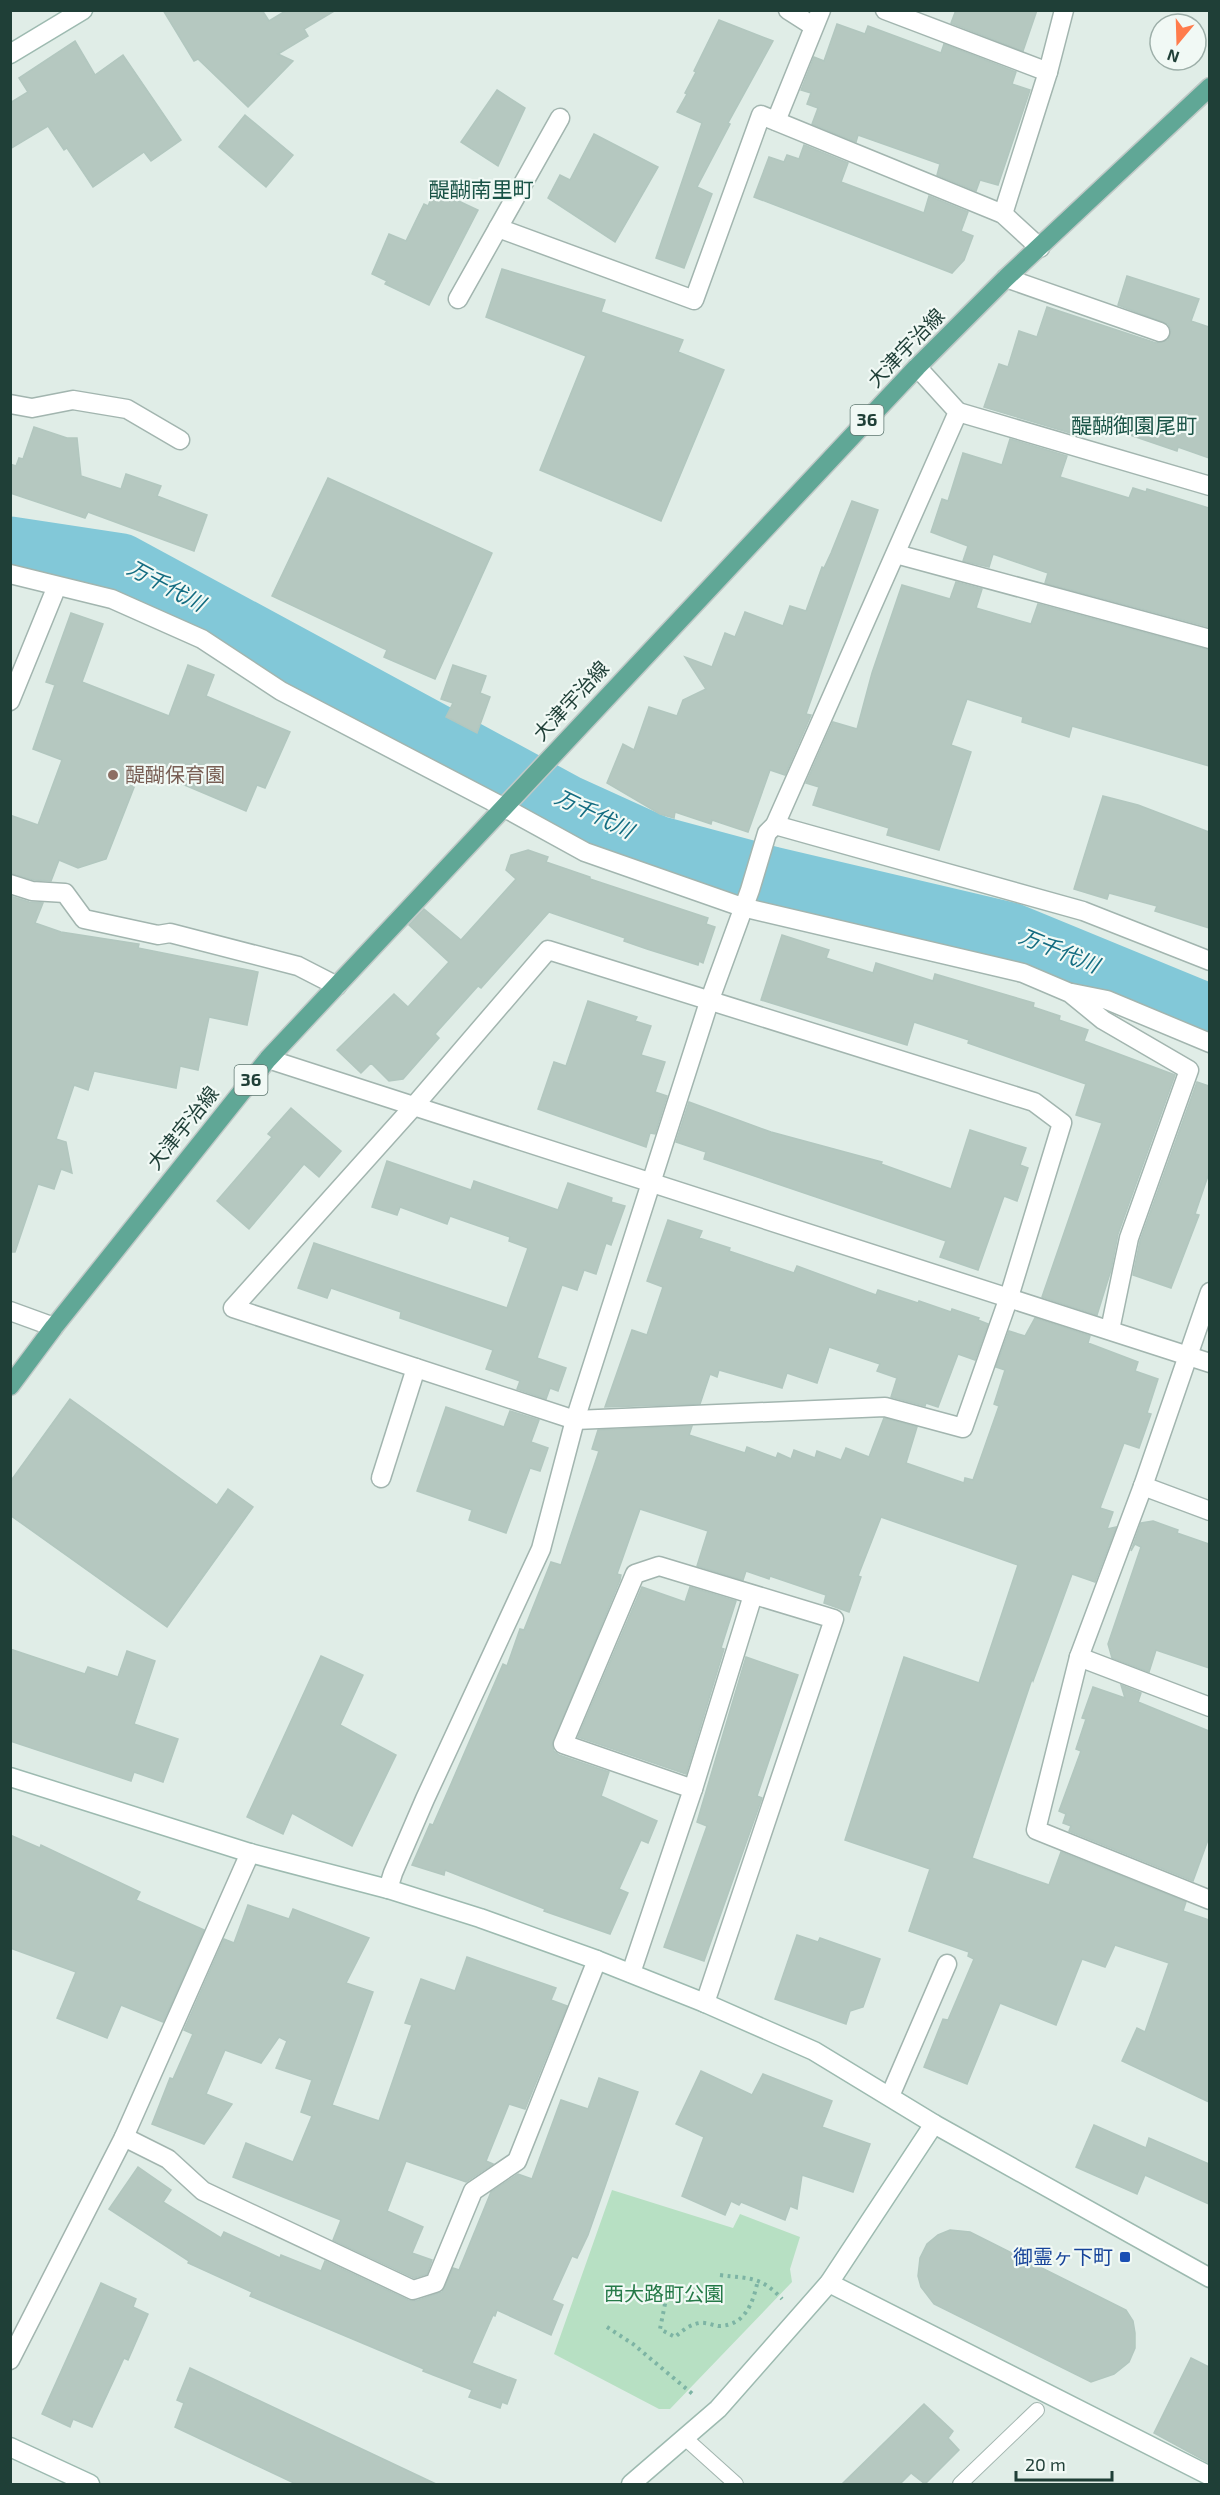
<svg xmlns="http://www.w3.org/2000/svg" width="1220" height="2495" font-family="'Exo 2','Noto Sans JP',sans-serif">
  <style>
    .green { fill: #b7e0c3 }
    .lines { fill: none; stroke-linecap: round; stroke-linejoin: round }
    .river { stroke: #82c8d8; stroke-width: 57 }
    .building { fill: #b5c8c0; stroke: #b2c7bf; stroke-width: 1.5 }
    .lane-casing { stroke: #a2b5af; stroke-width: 16 }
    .street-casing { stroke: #a2b5af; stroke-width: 21 }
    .secondary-casing { stroke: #9dbab0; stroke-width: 21 }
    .primary-casing { stroke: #c0c9c7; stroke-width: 21 }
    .path { stroke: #7db4a4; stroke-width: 4; stroke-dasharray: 3 4.5; stroke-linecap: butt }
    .lane { stroke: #fff; stroke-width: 14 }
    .street { stroke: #fff; stroke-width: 18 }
    .secondary { stroke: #fff; stroke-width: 18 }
    .primary { stroke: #60a796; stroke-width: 18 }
    .education-dot { fill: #8d6e63; stroke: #f1f9f5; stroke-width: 2 }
    .transit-dot { fill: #1a4fb4; stroke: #f1f9f5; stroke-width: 2 }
    .labels { text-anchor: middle; stroke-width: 4.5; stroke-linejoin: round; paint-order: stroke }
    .shield { fill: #f1f9f5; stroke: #5e7770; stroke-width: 1.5 }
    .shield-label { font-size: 18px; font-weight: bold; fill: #1f3f37 }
    .street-label { font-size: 20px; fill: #1f3f37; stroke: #f1f9f5 }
    .education-label { font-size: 20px; fill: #785e54; stroke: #f1f9f5; text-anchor: start }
    .transit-label { font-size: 20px; fill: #164399; stroke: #f1f9f5; text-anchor: end }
    .park-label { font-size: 20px; fill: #257a48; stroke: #f1f9f5 }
    .neighbourhood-label { font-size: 21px; fill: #195346; stroke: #f1f9f5 }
    .water-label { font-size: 21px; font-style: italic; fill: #136c81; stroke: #f1f9f5 }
  </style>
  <rect width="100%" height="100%" fill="#e0ede7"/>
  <polygon class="green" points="612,2190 733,2228 740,2214 800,2237 790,2269 792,2282 670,2409 659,2409 554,2354"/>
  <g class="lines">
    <polyline class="river" points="10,545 122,562 569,804 657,844 772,875 1011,931 1210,1013"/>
  </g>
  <g class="building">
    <polygon points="163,10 262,10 269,21 287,10 336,10 304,29 308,36 278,54 293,61 248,107 198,59 194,61"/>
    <polygon points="956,10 1037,10 1023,51 951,23"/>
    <polygon points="719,20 773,41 728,123 730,124 697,187 712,194 684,268 656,258 702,123 677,112 687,94 685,93 696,72 694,71"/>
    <polygon points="837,24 865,34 868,26 941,53 944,44 1016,72 1012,84 1030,90 998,185 980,180 976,191 937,175 940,164 858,135 856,142 812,124 818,108 807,104 811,93 801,90 814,57 824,61"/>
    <polygon points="75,41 95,75 123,55 181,140 151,161 144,152 93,187 67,148 64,150 48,126 10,149 10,103 28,92 19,78"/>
    <polygon points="497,90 525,108 498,166 461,142"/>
    <polygon points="245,115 293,155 266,187 219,147"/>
    <polygon points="594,134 658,167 615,242 548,198 560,175 570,180"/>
    <polygon points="804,145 848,163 841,182 924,213 929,196 968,212 961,231 973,236 964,260 952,273 754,197 769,157 784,162 787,155 799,159"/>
    <polygon points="435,190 478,210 429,305 385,284 387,281 372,274 389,234 406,241 424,204 428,206"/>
    <polygon points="502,269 605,300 601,312 683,340 678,352 724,370 661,521 540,470 586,356 486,317"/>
    <polygon points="1127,276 1199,299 1191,321 1209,327 1209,458 1178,447 1177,451 1080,418 1074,434 984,407 999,364 1008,367 1019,331 1037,337 1047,307 1156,343 1168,340 1171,330 1168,324 1118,305"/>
    <polygon points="34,427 67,438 77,438 81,476 121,489 126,474 161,486 157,496 207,515 194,551 88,512 85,518 10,493 10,464 16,466 19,458 23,459"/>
    <polygon points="1010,439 1067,456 1060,477 1129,498 1133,488 1146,492 1147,489 1209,508 1209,627 1045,583 1048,573 993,554 989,567 963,561 968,546 931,532 942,499 948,501 963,453 1002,465"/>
    <polygon points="328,478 492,553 435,679 384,657 387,650 272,596"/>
    <polygon points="852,501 878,510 806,714 811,715 785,775 770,770 748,832 712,820 711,824 675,812 674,818 660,814 607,783 623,744 634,750 649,707 677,716 683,700 706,689 685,657 712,667 725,633 735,637 745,612 783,626 790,606 806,611 822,567 824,568 831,553"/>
    <polygon points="956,582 982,589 976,608 1024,622 1031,624 1038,604 1209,650 1209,766 1072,726 1069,737 1022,722 1023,717 967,699 951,745 971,752 939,850 887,835 889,828 813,805 819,787 806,783 833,722 857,729 872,673 902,585 950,599"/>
    <polygon points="71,613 103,624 82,682 169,716 188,665 214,675 206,696 290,732 265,788 257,785 246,811 142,767 106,859 78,868 59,860 51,881 34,880 10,873 10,815 38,825 62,760 33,749 55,685 46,682"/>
    <polygon points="453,665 486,676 480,693 490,697 477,733 446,717 453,703 441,699"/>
    <polygon points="1103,796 1138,805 1209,832 1209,928 1155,911 1157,906 1109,893 1107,899 1074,889"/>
    <polygon points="528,850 548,857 546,862 590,877 590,879 708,918 706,924 715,927 703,963 699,961 698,965 647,949 624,941 625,938 549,912 481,988 478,986 435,1034 439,1038 403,1079 389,1081 371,1063 361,1073 337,1050 394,994 408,1007 449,962 409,925 424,909 461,940 516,879 506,870 511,855"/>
    <polygon points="10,896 29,902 43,903 35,923 61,932 139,944 138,948 258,972 247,1025 209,1017 198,1070 180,1066 176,1088 94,1071 88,1090 74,1085 56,1139 66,1142 72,1173 61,1169 54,1189 38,1184 15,1252 10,1252"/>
    <polygon points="782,935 829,950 826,958 873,973 876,963 933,981 935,974 1034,1003 1033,1007 1060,1016 1059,1020 1088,1030 1084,1041 1175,1075 1118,1234 1111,1270 1097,1315 1042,1297 1102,1123 1076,1115 1086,1084 968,1043 969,1040 914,1022 907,1045 761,1000"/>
    <polygon points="588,1001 637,1017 635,1021 651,1026 641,1055 665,1062 655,1092 667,1096 655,1134 650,1133 646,1147 538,1109 554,1062 566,1066"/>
    <polygon points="1197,1082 1209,1086 1209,1173 1195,1214 1199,1215 1171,1288 1133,1275 1140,1241"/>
    <polygon points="689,1102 771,1132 882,1162 881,1164 951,1189 970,1130 1026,1148 1020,1165 1028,1168 1017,1201 1004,1196 978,1270 940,1257 946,1241 704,1159 706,1152 676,1142"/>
    <polygon points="291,1108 341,1151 319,1177 304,1164 249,1229 217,1201 272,1137 268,1134"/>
    <polygon points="387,1161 471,1190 474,1181 558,1210 568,1183 612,1198 611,1202 625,1206 611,1245 606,1243 596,1274 584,1270 577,1290 562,1285 537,1358 566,1368 558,1391 550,1388 546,1399 517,1389 520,1381 486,1369 493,1350 400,1318 401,1312 331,1288 327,1298 298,1288 314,1243 507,1308 528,1248 509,1241 510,1237 450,1216 447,1224 400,1207 397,1215 372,1207"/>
    <polygon points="668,1220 702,1231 699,1238 730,1248 729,1251 794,1273 797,1266 876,1295 878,1290 918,1303 919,1301 951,1312 952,1309 979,1318 978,1320 988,1324 975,1360 958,1354 938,1407 926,1403 925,1406 891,1397 897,1378 877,1371 880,1364 829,1347 817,1383 787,1373 782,1388 719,1370 717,1377 710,1374 700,1404 605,1407 632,1330 647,1335 663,1287 647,1281"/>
    <polygon points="1035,1318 1090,1336 1088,1343 1138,1362 1135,1371 1158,1379 1147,1413 1151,1414 1139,1448 1124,1443 1100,1508 1113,1512 1107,1529 1116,1527 1095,1582 1072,1574 1033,1681 1032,1679 972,1858 1049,1885 1061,1852 1186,1902 1183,1911 1209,1920 1209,2102 1122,2061 1137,2028 1145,2032 1169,1963 1115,1945 1105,1967 1082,1959 1056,2025 1000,2003 967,2084 924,2067 943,2019 948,2020 974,1959 968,1956 969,1952 909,1931 930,1869 845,1840 904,1657 979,1683 1018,1565 881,1517 858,1576 861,1577 849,1612 824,1603 826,1595 770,1576 769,1579 746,1571 743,1580 697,1566 708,1531 640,1509 617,1574 621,1575 620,1580 552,1745 554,1751 559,1755 609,1772 601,1796 657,1821 648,1843 641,1840 619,1889 628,1893 610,1934 544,1911 545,1909 445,1870 444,1875 412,1865 430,1824 433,1825 451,1784 503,1664 507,1666 520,1629 524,1630 551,1562 561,1565 599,1451 592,1449 598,1430 692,1426 689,1435 745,1453 747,1447 776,1458 778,1453 791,1459 794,1450 815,1458 817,1451 841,1460 846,1448 869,1457 884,1418 917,1427 906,1463 964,1483 965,1478 973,1480 999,1406 994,1404 1005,1370 996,1367 1009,1331 1025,1336"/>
    <polygon points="70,1399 217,1505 228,1489 253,1507 167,1627 10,1515 10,1482"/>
    <polygon points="446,1407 504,1427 510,1411 539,1420 531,1442 548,1448 540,1471 530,1468 506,1533 469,1520 472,1510 417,1491"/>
    <polygon points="1153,1521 1178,1530 1177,1533 1209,1544 1209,1668 1156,1650 1149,1672 1112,1658 1108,1644 1141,1547 1135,1544 1131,1551 1141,1523"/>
    <polygon points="642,1587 685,1602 690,1587 736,1601 721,1648 724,1649 686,1774 578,1737"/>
    <polygon points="10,1649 85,1674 88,1667 118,1677 127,1651 155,1661 134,1724 178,1739 163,1782 134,1772 131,1781 10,1741"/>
    <polygon points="321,1656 363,1675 340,1725 396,1755 352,1846 292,1813 283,1834 247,1817"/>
    <polygon points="746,1657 798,1675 757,1796 762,1798 704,1961 664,1947 707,1826 697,1822"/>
    <polygon points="1121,1685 1141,1693 1138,1702 1209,1731 1209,1837 1193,1881 1069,1831 1071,1826 1063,1823 1066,1814 1059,1811 1081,1751 1076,1749 1086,1719 1082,1718 1093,1687 1125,1698"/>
    <polygon points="10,1835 40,1848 41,1845 140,1892 136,1900 204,1930 163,2022 121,2005 107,2038 57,2018 76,1972 10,1948"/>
    <polygon points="248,1905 289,1919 293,1909 369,1938 346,1983 373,1992 332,2105 379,2121 412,2025 405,2023 421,1979 455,1991 467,1957 556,1988 551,2000 567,2006 525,2109 509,2104 486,2161 493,2164 466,2182 406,2161 387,2211 423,2227 412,2253 432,2260 427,2274 414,2278 333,2240 341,2220 233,2177 246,2143 293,2162 312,2116 301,2112 312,2080 276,2068 287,2041 279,2037 261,2063 225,2050 206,2094 232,2104 204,2144 152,2124 170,2078 173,2079 193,2034 184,2030 224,1939 234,1943"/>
    <polygon points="797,1935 818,1942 820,1938 880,1959 863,2007 850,2011 846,2024 775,1999"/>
    <polygon points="701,2071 752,2095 763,2074 832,2101 822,2127 870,2144 853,2192 802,2175 797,2209 790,2206 785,2220 741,2202 739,2205 731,2201 725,2215 682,2196 704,2137 676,2124"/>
    <polygon points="599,2078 638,2092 588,2235 577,2258 572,2256 552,2300 563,2305 551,2335 497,2310 495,2316 493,2315 472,2363 516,2380 507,2404 502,2402 500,2408 469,2397 472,2390 423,2371 424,2369 250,2296 252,2292 188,2263 189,2261 109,2209 138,2167 171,2190 163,2202 221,2238 224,2232 280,2258 281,2255 321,2271 325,2261 408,2300 416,2301 442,2292 453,2268 459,2270 491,2192 518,2174 532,2179 561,2100 588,2109"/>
    <polygon points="1094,2125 1146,2148 1149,2138 1209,2164 1209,2204 1145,2175 1137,2194 1076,2167"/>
    <polygon points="950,2230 970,2232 1126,2310 1133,2321 1135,2333 1135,2348 1129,2362 1114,2374 1091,2382 934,2304 921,2287 918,2276 920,2258 927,2244 938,2235"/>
    <polygon points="101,2283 136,2299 133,2307 148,2314 128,2360 124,2358 92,2427 73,2419 70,2427 42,2414"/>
    <polygon points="1191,2358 1209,2367 1209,2463 1154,2433"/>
    <polygon points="190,2368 436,2484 296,2484 175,2427 184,2403 177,2400"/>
    <polygon points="924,2404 953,2431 948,2438 959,2450 925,2484 911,2473 900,2484 842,2484"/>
  </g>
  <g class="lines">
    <g class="lane-casing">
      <g id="lane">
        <polyline points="686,2439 736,2484"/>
        <polyline points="960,2484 1037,2410"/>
      </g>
    </g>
    <g class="street-casing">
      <g id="street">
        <polyline points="788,10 813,26"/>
        <polyline points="885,10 1048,72"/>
        <polyline points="776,121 821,10"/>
        <polyline points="1003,214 1048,72 1064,10"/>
        <polyline points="498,228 694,300 761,115 1003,214 1040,248"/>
        <polyline points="1006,278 1160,332"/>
        <polyline points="458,299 560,118"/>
        <polyline points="10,404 32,408 73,400 127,409 180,440"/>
        <polyline points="958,412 1210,486"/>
        <polyline points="896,554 1210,639"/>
        <polyline points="10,574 112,599 202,639 281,691 505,808 585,852 742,907 1023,973 1070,993 1103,1020 1189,1070 1129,1238 1110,1330"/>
        <polyline points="10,701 57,586"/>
        <polyline points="775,825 1083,911 1210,961"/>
        <polyline points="10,884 32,891 65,893 84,919 158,935 170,933 298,966 337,986"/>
        <polygon points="548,950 1034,1102 1062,1123 1009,1297 963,1428 885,1407 575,1420 233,1308 414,1106"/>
        <polyline points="1072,993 1107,1000 1210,1043"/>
        <polyline points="268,1059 1210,1363"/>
        <polyline points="1210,1292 1143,1486 1079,1657 1036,1830 1210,1900"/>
        <polyline points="10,1311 54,1327"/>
        <polyline points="381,1478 416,1368"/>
        <polyline points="1143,1486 1210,1511"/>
        <polyline points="1079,1657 1210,1707"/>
        <polyline points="693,1789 563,1744 635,1574 659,1566 834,1619 705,2003"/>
        <polyline points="388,1889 393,1873 425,1799 541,1549 575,1420 709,1002 750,890 767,833 775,825 958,412 917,367"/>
        <polyline points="631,1973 693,1789 753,1595"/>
        <polyline points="890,2096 947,1964"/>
        <polyline points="124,2137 168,2159 203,2191 413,2290 435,2283 473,2191 517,2161 597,1960"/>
        <polyline points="10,2360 124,2137 250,1853"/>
      </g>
    </g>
    <g class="secondary-casing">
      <g id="secondary">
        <polyline points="10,54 83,10"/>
        <polyline points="10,1777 250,1853 388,1889 480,1918 597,1960 705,2003 814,2051 934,2124 1210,2278"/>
        <polyline points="829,2283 1210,2476"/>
        <polyline points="10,2447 90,2484"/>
        <polyline points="631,2484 718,2409 829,2283 934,2124"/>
      </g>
    </g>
    <g class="primary-casing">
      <polyline id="primary" points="10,1386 54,1327 268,1059 917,367 1006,278 1210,87"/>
    </g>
    <g class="path">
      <path d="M720,2275C750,2279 761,2276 782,2299"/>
      <path d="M668,2289L660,2329L675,2337C682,2331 689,2325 699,2323C706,2322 712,2325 718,2326C746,2326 753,2302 758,2280"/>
      <polyline points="607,2327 633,2344 695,2396"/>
    </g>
    <use href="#lane" class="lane"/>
    <use href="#street" class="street"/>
    <use href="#secondary" class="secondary"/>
    <use href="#primary" class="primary"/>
  </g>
  <circle class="education-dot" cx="113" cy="775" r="6"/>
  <rect class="transit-dot" x="1119" y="2251" width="12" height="12" rx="3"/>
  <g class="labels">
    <g class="shield">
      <rect x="850.5" y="405" width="33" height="30" rx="4.5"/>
      <rect x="234.5" y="1065" width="33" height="30" rx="4.5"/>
    </g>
    <g class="shield-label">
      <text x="867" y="426">36</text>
      <text x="251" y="1086">36</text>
    </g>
    <g class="street-label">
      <text transform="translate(906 348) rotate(-46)" y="7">大津宇治線</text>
      <text transform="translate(571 701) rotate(-47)" y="7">大津宇治線</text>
      <text transform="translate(183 1128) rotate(-51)" y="7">大津宇治線</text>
    </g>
    <g class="education-label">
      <text x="125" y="782">醍醐保育園</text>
    </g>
    <g class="transit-label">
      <text x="1113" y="2264">御霊ヶ下町</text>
    </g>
    <g class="park-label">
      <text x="664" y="2301">西大路町公園</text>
    </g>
    <g class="neighbourhood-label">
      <text x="481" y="197">醍醐南里町</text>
      <text x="1134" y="433">醍醐御園尾町</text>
    </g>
    <g class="water-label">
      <text transform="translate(166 586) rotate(28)" y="7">万千代川</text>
      <text transform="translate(594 814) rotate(26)" y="7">万千代川</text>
      <text transform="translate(1059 951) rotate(22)" y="7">万千代川</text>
    </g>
  </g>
  <rect width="1220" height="2495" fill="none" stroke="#1f3f37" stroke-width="24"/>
  <g transform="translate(1178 42) rotate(199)"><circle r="28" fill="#f1f9f5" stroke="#9dafa9" stroke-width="1.5"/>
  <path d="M0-4.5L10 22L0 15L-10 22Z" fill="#ff7c4c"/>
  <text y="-9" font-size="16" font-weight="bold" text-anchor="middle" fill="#1f3f37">N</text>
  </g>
  <path d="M1016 2471v9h96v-9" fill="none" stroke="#1f3f37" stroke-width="3"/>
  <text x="1025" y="2471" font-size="18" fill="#1f3f37" stroke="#f1f9f5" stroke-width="4.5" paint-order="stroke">20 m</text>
</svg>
